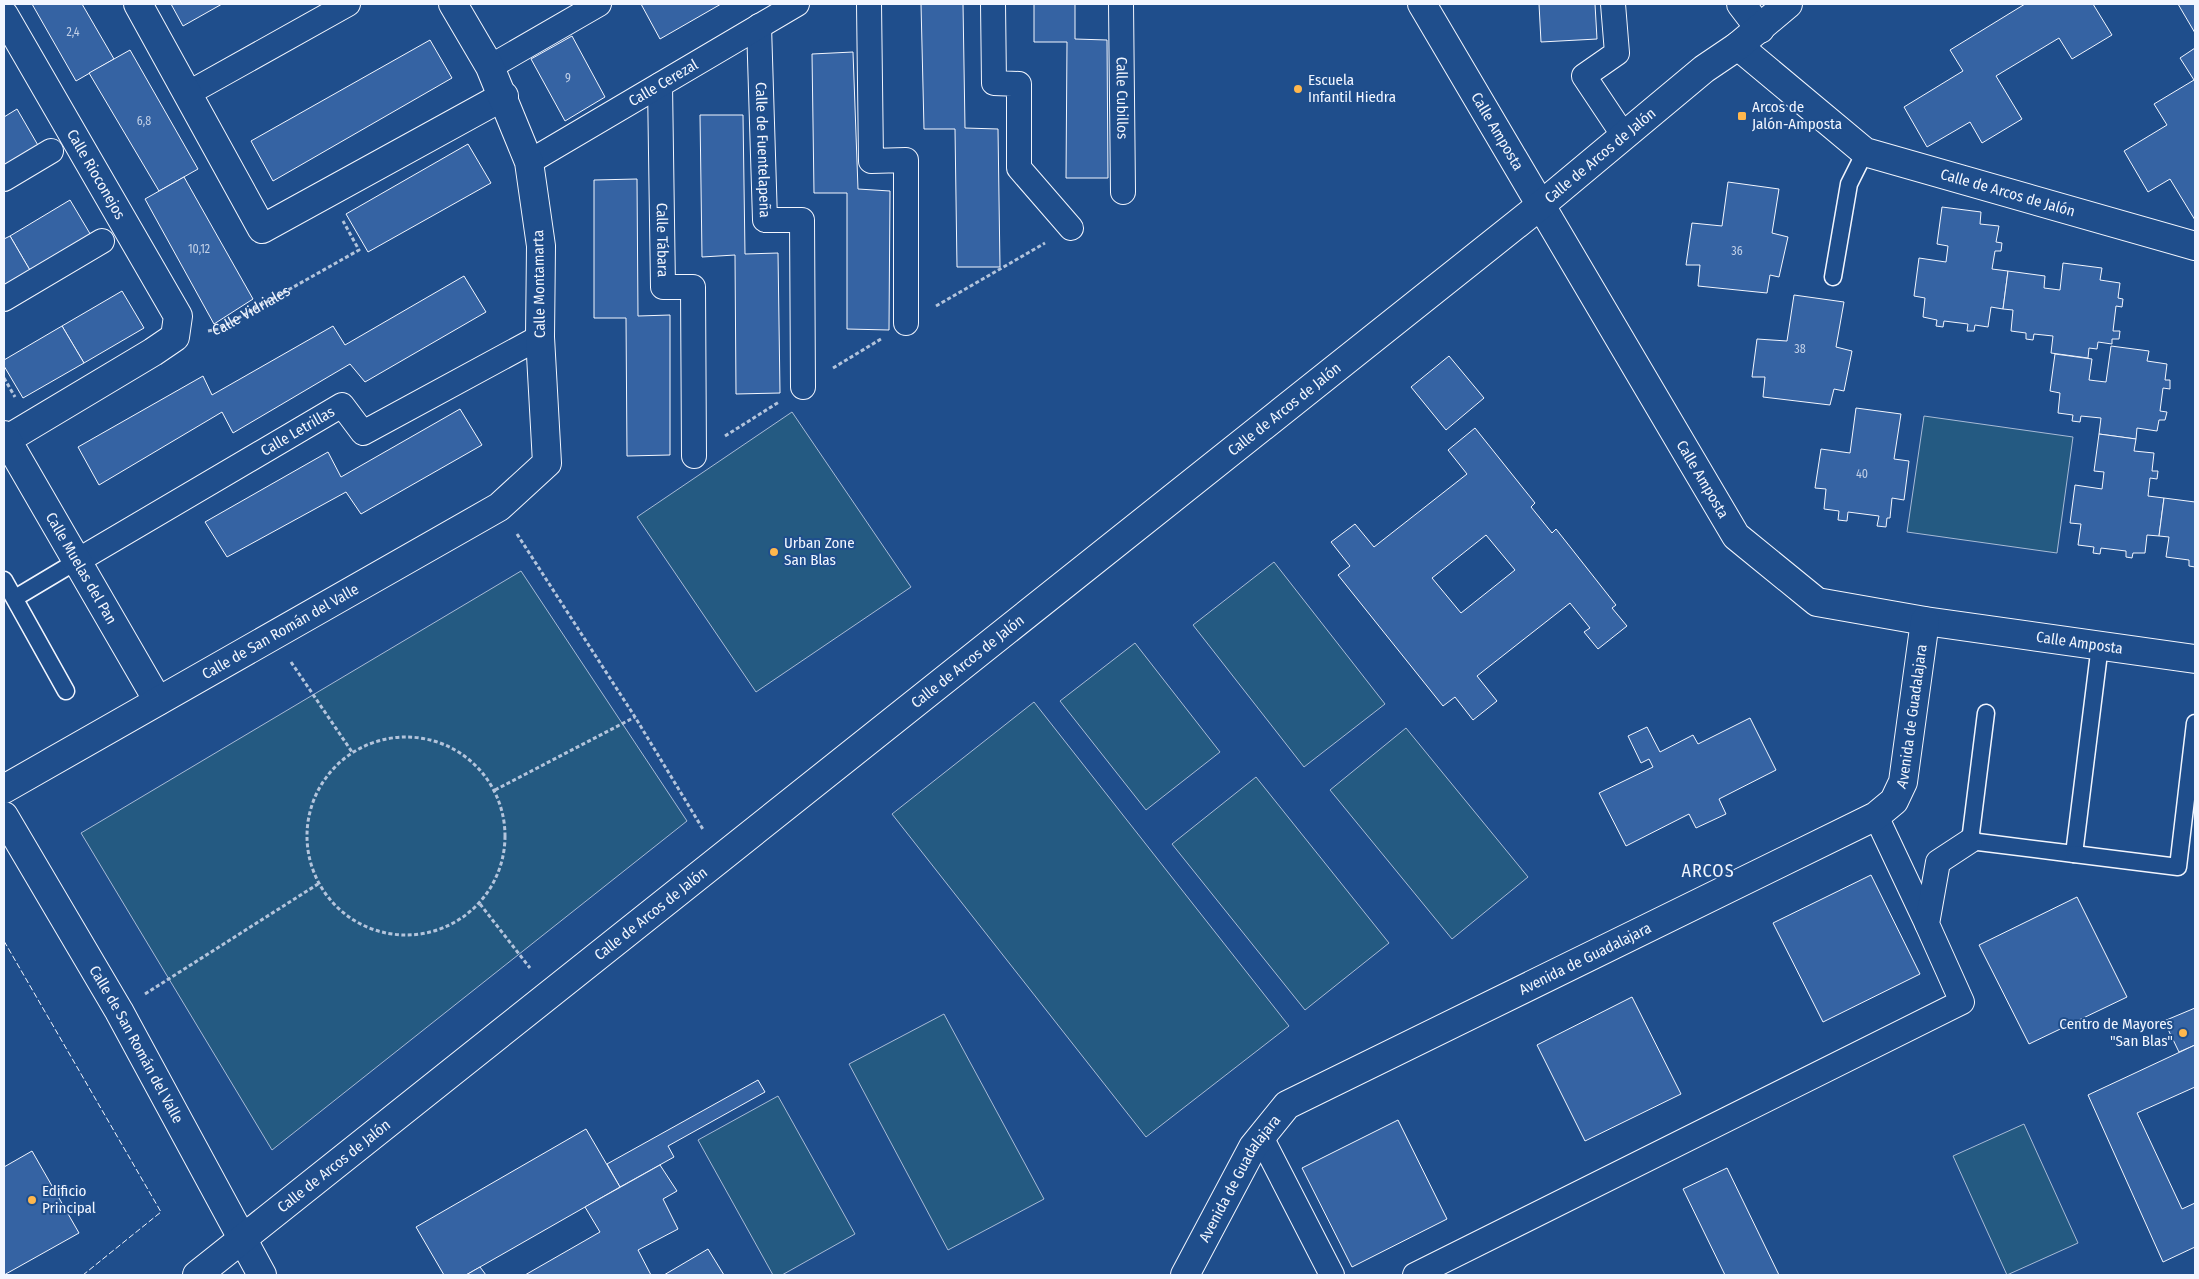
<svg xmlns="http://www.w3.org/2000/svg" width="2199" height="1279" font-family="'Fira Sans Condensed',sans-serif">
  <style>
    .green { fill: #245a82; stroke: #a8bbd7 }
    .building { fill: #3563a3; stroke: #f2f6ff; fill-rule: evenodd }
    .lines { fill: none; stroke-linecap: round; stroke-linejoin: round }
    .service-casing { stroke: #f2f6ff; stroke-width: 19 }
    .pedestrian-casing { stroke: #f2f6ff; stroke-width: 26 }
    .minor-casing { stroke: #f2f6ff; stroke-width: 30 }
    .tertiary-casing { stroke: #f2f6ff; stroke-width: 30 }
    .path { stroke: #b3c4dc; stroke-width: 3; stroke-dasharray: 4 2.5; stroke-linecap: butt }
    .service { stroke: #1f4e8c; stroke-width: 16 }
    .pedestrian { stroke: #1f4e8c; stroke-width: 24 }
    .minor { stroke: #1f4e8c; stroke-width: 28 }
    .tertiary { stroke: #1f4e8c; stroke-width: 28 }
    .fence { stroke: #f2f6ff; stroke-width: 1; stroke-dasharray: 6 2.5; stroke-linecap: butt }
    .poi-dot { fill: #ffb74d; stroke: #1f4e8c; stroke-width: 2 }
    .labels { text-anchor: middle; stroke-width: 4; stroke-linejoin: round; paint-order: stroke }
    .number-label { font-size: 12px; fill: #c3d1e8 }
    .poi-label { font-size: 15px; fill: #f2f6ff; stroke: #1f4e8c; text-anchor: start }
    .street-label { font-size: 15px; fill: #f2f6ff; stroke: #1f4e8c }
    .quarter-label { font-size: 18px; letter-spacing: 1px; fill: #f2f6ff; stroke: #1f4e8c }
  </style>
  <rect width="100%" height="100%" fill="#1f4e8c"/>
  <g class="green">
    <polygon points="792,412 911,587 756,692 637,517"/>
    <polygon points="1924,416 2073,437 2057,553 1907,532"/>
    <polygon points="1274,562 1385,704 1304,767 1193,625"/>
    <polygon points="521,571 687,821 272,1150 81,833"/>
    <polygon points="1135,643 1220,752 1146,810 1060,701"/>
    <polygon points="1034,702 1289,1026 1146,1137 892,814"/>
    <polygon points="1406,728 1528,877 1452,939 1330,790"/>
    <polygon points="1256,777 1389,943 1305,1010 1172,844"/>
    <polygon points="944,1014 1044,1199 948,1250 849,1064"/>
    <polygon points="778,1096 855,1234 782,1275 773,1275 698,1140"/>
    <polygon points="2024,1124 2078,1243 2007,1275 1953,1156"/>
  </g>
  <g class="building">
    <polygon points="32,4 82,4 114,59 76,81"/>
    <polygon points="171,4 222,4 183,26"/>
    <polygon points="641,4 721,4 660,39"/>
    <polygon points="921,4 963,4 965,128 998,129 1000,267 957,267 955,129 924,129"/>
    <polygon points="1034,4 1075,4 1075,39 1107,40 1108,178 1066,178 1067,42 1034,42"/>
    <polygon points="1539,4 1595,4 1597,39 1541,42"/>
    <polygon points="2025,4 2093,4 2112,35 2072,59 2059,38 1996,76 2022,119 1982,143 1970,122 1927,147 1904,107 1963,71 1950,50"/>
    <polygon points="2178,4 2195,4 2195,33"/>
    <polygon points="572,36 605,97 565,121 531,59"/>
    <polygon points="430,40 452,78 273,181 251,141"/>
    <polygon points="2195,48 2195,220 2170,179 2148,192 2124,151 2167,125 2154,104 2194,80 2180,58"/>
    <polygon points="130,50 198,169 159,191 89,73"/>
    <polygon points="853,52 858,189 890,191 889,330 847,329 847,193 814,193 812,54"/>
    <polygon points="17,109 39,147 4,167 4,117"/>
    <polygon points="700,115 743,115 745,254 778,253 780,393 736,394 735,255 702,257"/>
    <polygon points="468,144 491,183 368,252 346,214"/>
    <polygon points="184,177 253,299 214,324 145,199"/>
    <polygon points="637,179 638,316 670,315 670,455 627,456 626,318 594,318 594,180"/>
    <polygon points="1728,182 1779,189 1772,233 1788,237 1779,277 1770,275 1767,293 1698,286 1700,265 1686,265 1692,223 1722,226"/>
    <polygon points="70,200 92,237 31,272 10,236"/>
    <polygon points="1942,207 1981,212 1980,224 1999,226 1996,242 2002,243 2001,251 1995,251 1992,269 2008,271 2003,309 1991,307 1988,327 1975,325 1974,331 1967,331 1968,324 1944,321 1943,327 1936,326 1937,320 1923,317 1925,298 1914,296 1919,258 1946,262 1948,246 1937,244"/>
    <polygon points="10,236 31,272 4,289 4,239"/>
    <polygon points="2063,263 2102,268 2100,280 2120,283 2118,298 2123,299 2122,307 2116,306 2113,331 2120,331 2119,339 2112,339 2112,344 2098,342 2097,349 2089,348 2088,358 2051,353 2053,336 2034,334 2033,340 2026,339 2026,333 2011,331 2013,310 2003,309 2008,271 2045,276 2044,288 2060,290"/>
    <polygon points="464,276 486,312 365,382 350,364 233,433 222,412 99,485 78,447 203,376 212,395 333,326 345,345"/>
    <polygon points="122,291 144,328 84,363 62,326"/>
    <polygon points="1794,295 1844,302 1836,347 1852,351 1844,391 1834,389 1830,405 1763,397 1765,377 1752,377 1757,339 1787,341"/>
    <polygon points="62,326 84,363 23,398 4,366 4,360"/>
    <polygon points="2111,346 2149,351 2147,361 2167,364 2165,380 2170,380 2170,389 2163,388 2160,411 2167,412 2165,420 2159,420 2157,431 2137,428 2136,439 2099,434 2101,418 2081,416 2080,422 2072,421 2073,415 2058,413 2060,393 2050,391 2055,354 2092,359 2089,380 2106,382"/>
    <polygon points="1449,356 1484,398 1446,430 1411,387"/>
    <polygon points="1856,408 1901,414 1894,459 1909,461 1904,500 1892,498 1890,518 1887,518 1886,527 1877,526 1879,516 1848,512 1847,521 1838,520 1839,511 1824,509 1826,489 1815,488 1821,449 1850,453"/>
    <polygon points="460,409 482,445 361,514 346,492 227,557 205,522 328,452 341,477"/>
    <path d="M1475,428L1535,503L1531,507L1552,533L1556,529L1616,605L1612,608L1627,626L1598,649L1584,632L1590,628L1570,603L1477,676L1497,701L1473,720L1455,697L1443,706L1338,575L1350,566L1331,542L1355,524L1374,547L1467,474L1448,450ZM1486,535L1515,570L1461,613L1432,578Z"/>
    <polygon points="2099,434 2136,439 2134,451 2154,453 2152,471 2158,471 2157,479 2150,478 2148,496 2164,498 2159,536 2147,535 2145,553 2133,553 2132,558 2126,557 2126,551 2101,548 2100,554 2093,553 2094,547 2078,545 2081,524 2070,523 2075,485 2102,489 2104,472 2094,471"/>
    <polygon points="2164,498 2195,502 2195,567 2189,566 2189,560 2166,557 2169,537 2159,536"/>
    <polygon points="1750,718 1776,770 1719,799 1726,814 1696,828 1689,814 1626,846 1599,793 1653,767 1649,759 1641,763 1628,736 1647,727 1660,752 1693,735 1698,744"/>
    <polygon points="1871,875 1920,974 1823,1022 1773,923"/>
    <polygon points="2077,897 2127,997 2029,1044 1979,945"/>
    <polygon points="1632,997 1681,1094 1585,1141 1537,1045"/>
    <polygon points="2195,1008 2195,1045 2179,1052 2164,1021"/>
    <polygon points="2195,1045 2195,1087 2137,1113 2182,1209 2195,1203 2195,1247 2163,1262 2088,1095"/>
    <polygon points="758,1080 765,1092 668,1146 674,1157 620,1187 607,1164"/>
    <polygon points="1398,1120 1447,1219 1352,1267 1302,1168"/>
    <polygon points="586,1129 620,1187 466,1275 444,1275 416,1227"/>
    <polygon points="32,1151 79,1233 4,1275 4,1167"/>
    <polygon points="660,1165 677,1191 663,1199 678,1229 638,1250 651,1275 525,1275 600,1232 585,1207"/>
    <polygon points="1727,1168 1779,1275 1725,1275 1683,1189"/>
    <polygon points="708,1249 724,1275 664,1275"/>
    <polygon points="480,1267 486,1275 466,1275"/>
  </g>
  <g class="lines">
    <g class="service-casing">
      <g id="service">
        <polyline points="1833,277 1849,184 1865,152"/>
        <polyline points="4,580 66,691"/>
        <polyline points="15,598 77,561"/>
        <polyline points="1986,713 1970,841 2074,854 2100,645"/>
        <polyline points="2074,854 2178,867 2195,723"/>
      </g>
    </g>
    <g class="pedestrian-casing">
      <g id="pedestrian">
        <polyline points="869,4 871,161 906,160 906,323"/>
        <polyline points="993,4 994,83 1019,84 1019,168 1071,228"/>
        <path id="s2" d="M1121,4L1123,192"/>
        <polyline points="1613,4 1617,53 1584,76 1624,136"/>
        <path id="s3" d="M759,26L765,220H802L803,387"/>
        <polyline points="490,67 599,4"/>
        <path id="s4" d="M660,85L663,287H693L694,456"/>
        <polyline points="187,94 348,4"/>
        <path id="s5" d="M529,162L797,4"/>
        <polyline points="4,179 51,151"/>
        <polyline points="4,299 102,241"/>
        <path id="s6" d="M77,561L342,405L363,433L540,337"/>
        <polyline points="1876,816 1927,924"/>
        <polyline points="1261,1137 1332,1275"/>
        <polyline points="1415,1275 1962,1002 1927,924 1938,862 1970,841"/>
      </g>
    </g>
    <g class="minor-casing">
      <g id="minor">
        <polyline points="138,4 262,229 504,96"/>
        <path id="s7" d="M1422,4L1736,536L1817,602L1925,621L2195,659"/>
        <polyline points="1741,4 1760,29"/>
        <path id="s8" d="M4,15L178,316L175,337L153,352L6,440"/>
        <path id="s9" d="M1738,46L1865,152L2195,246"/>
        <path id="s10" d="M4,435L158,701"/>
        <path id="s11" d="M4,789L499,507L547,463L540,337L541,246L529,162L490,67L453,4"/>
        <path id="s12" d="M4,816L119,1011L262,1275"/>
        <path id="s13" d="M1185,1275L1253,1147L1287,1105L1876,816L1894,801L1903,782L1925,621"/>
      </g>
    </g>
    <g class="tertiary-casing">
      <g id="tertiary">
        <path id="s14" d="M197,1275L1541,205L1704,69L1738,46L1788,4"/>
      </g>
    </g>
    <g class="path">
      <polyline points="936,306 1045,243"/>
      <path id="s1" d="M208,331L219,329L359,250L343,221"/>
      <polyline points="833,368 881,339"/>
      <polyline points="4,378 15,397"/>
      <polyline points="725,436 779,402"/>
      <polyline points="517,534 635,717 704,831"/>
      <polyline points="291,662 352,752"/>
      <circle cx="406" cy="836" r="99"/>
      <polyline points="495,790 635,717"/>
      <polyline points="480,904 530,968"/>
      <polyline points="145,994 318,884"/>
    </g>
    <use href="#service" class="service"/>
    <use href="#pedestrian" class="pedestrian"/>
    <use href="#minor" class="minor"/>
    <use href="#tertiary" class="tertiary"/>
    <polyline class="fence" points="4,941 161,1212 83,1275"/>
  </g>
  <g class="poi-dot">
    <circle cx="1298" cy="89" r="5"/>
    <rect x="1737" y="111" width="10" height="10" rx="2.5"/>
    <circle cx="774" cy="552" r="5"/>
    <circle cx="2183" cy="1033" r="5"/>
    <circle cx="32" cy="1200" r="5"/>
  </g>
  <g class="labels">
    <g class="number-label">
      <text x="73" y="36">2,4</text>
      <text x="568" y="82">9</text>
      <text x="144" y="125">6,8</text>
      <text x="199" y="253">10,12</text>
      <text x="1737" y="255">36</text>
      <text x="1800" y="353">38</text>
      <text x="1862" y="478">40</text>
    </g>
    <g class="poi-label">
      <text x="1308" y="85">Escuela<tspan x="1308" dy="17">Infantil Hiedra</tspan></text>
      <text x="1752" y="112">Arcos de<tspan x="1752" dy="17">Jalón-Amposta</tspan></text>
      <text x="784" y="548">Urban Zone<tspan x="784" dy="17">San Blas</tspan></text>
      <text x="2173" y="1029" text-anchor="end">Centro de Mayores<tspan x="2173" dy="17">"San Blas"</tspan></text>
      <text x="42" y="1196">Edificio<tspan x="42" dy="17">Principal</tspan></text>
    </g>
    <g class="street-label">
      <text dy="5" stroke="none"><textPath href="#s5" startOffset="156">Calle Cerezal</textPath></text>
      <text dy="5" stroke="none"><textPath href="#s2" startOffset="94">Calle Cubillos</textPath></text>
      <text dy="5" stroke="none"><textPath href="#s7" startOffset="148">Calle Amposta</textPath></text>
      <text dy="5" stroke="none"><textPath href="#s3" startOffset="124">Calle de Fuentelapeña</textPath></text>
      <text dy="5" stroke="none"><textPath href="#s14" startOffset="1795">Calle de Arcos de Jalón</textPath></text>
      <text dy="5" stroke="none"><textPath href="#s8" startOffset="184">Calle Rioconejos</textPath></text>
      <text dy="5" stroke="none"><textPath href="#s9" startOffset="314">Calle de Arcos de Jalón</textPath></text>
      <text dy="5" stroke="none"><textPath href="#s4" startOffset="155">Calle Tábara</textPath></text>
      <text transform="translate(539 284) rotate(-91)" y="5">Calle Montamarta</text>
      <text dy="5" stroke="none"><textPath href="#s1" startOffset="48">Calle Vidriales</textPath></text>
      <text dy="5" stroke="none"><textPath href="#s14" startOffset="1390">Calle de Arcos de Jalón</textPath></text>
      <text dy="5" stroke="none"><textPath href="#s6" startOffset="256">Calle Letrillas</textPath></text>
      <text dy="5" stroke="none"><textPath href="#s7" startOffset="552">Calle Amposta</textPath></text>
      <text dy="5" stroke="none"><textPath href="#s10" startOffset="154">Calle Muelas del Pan</textPath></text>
      <text dy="5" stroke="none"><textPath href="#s11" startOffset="318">Calle de San Román del Valle</textPath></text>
      <text dy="5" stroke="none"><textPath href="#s7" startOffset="988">Calle Amposta</textPath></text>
      <text dy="5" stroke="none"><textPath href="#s14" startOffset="985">Calle de Arcos de Jalón</textPath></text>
      <text dy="5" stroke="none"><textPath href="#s13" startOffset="966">Avenida de Guadalajara</textPath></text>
      <text dy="5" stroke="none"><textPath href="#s14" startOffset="580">Calle de Arcos de Jalón</textPath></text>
      <text dy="5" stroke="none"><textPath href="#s13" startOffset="531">Avenida de Guadalajara</textPath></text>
      <text dy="5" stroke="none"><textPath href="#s12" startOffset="264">Calle de San Román del Valle</textPath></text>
      <text dy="5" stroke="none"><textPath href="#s14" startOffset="175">Calle de Arcos de Jalón</textPath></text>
      <text dy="5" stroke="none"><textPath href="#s13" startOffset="111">Avenida de Guadalajara</textPath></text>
    </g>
    <g class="quarter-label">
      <text x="1708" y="877">ARCOS</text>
    </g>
  </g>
  <rect width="2199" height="1279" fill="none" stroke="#f2f6ff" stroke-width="10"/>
</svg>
